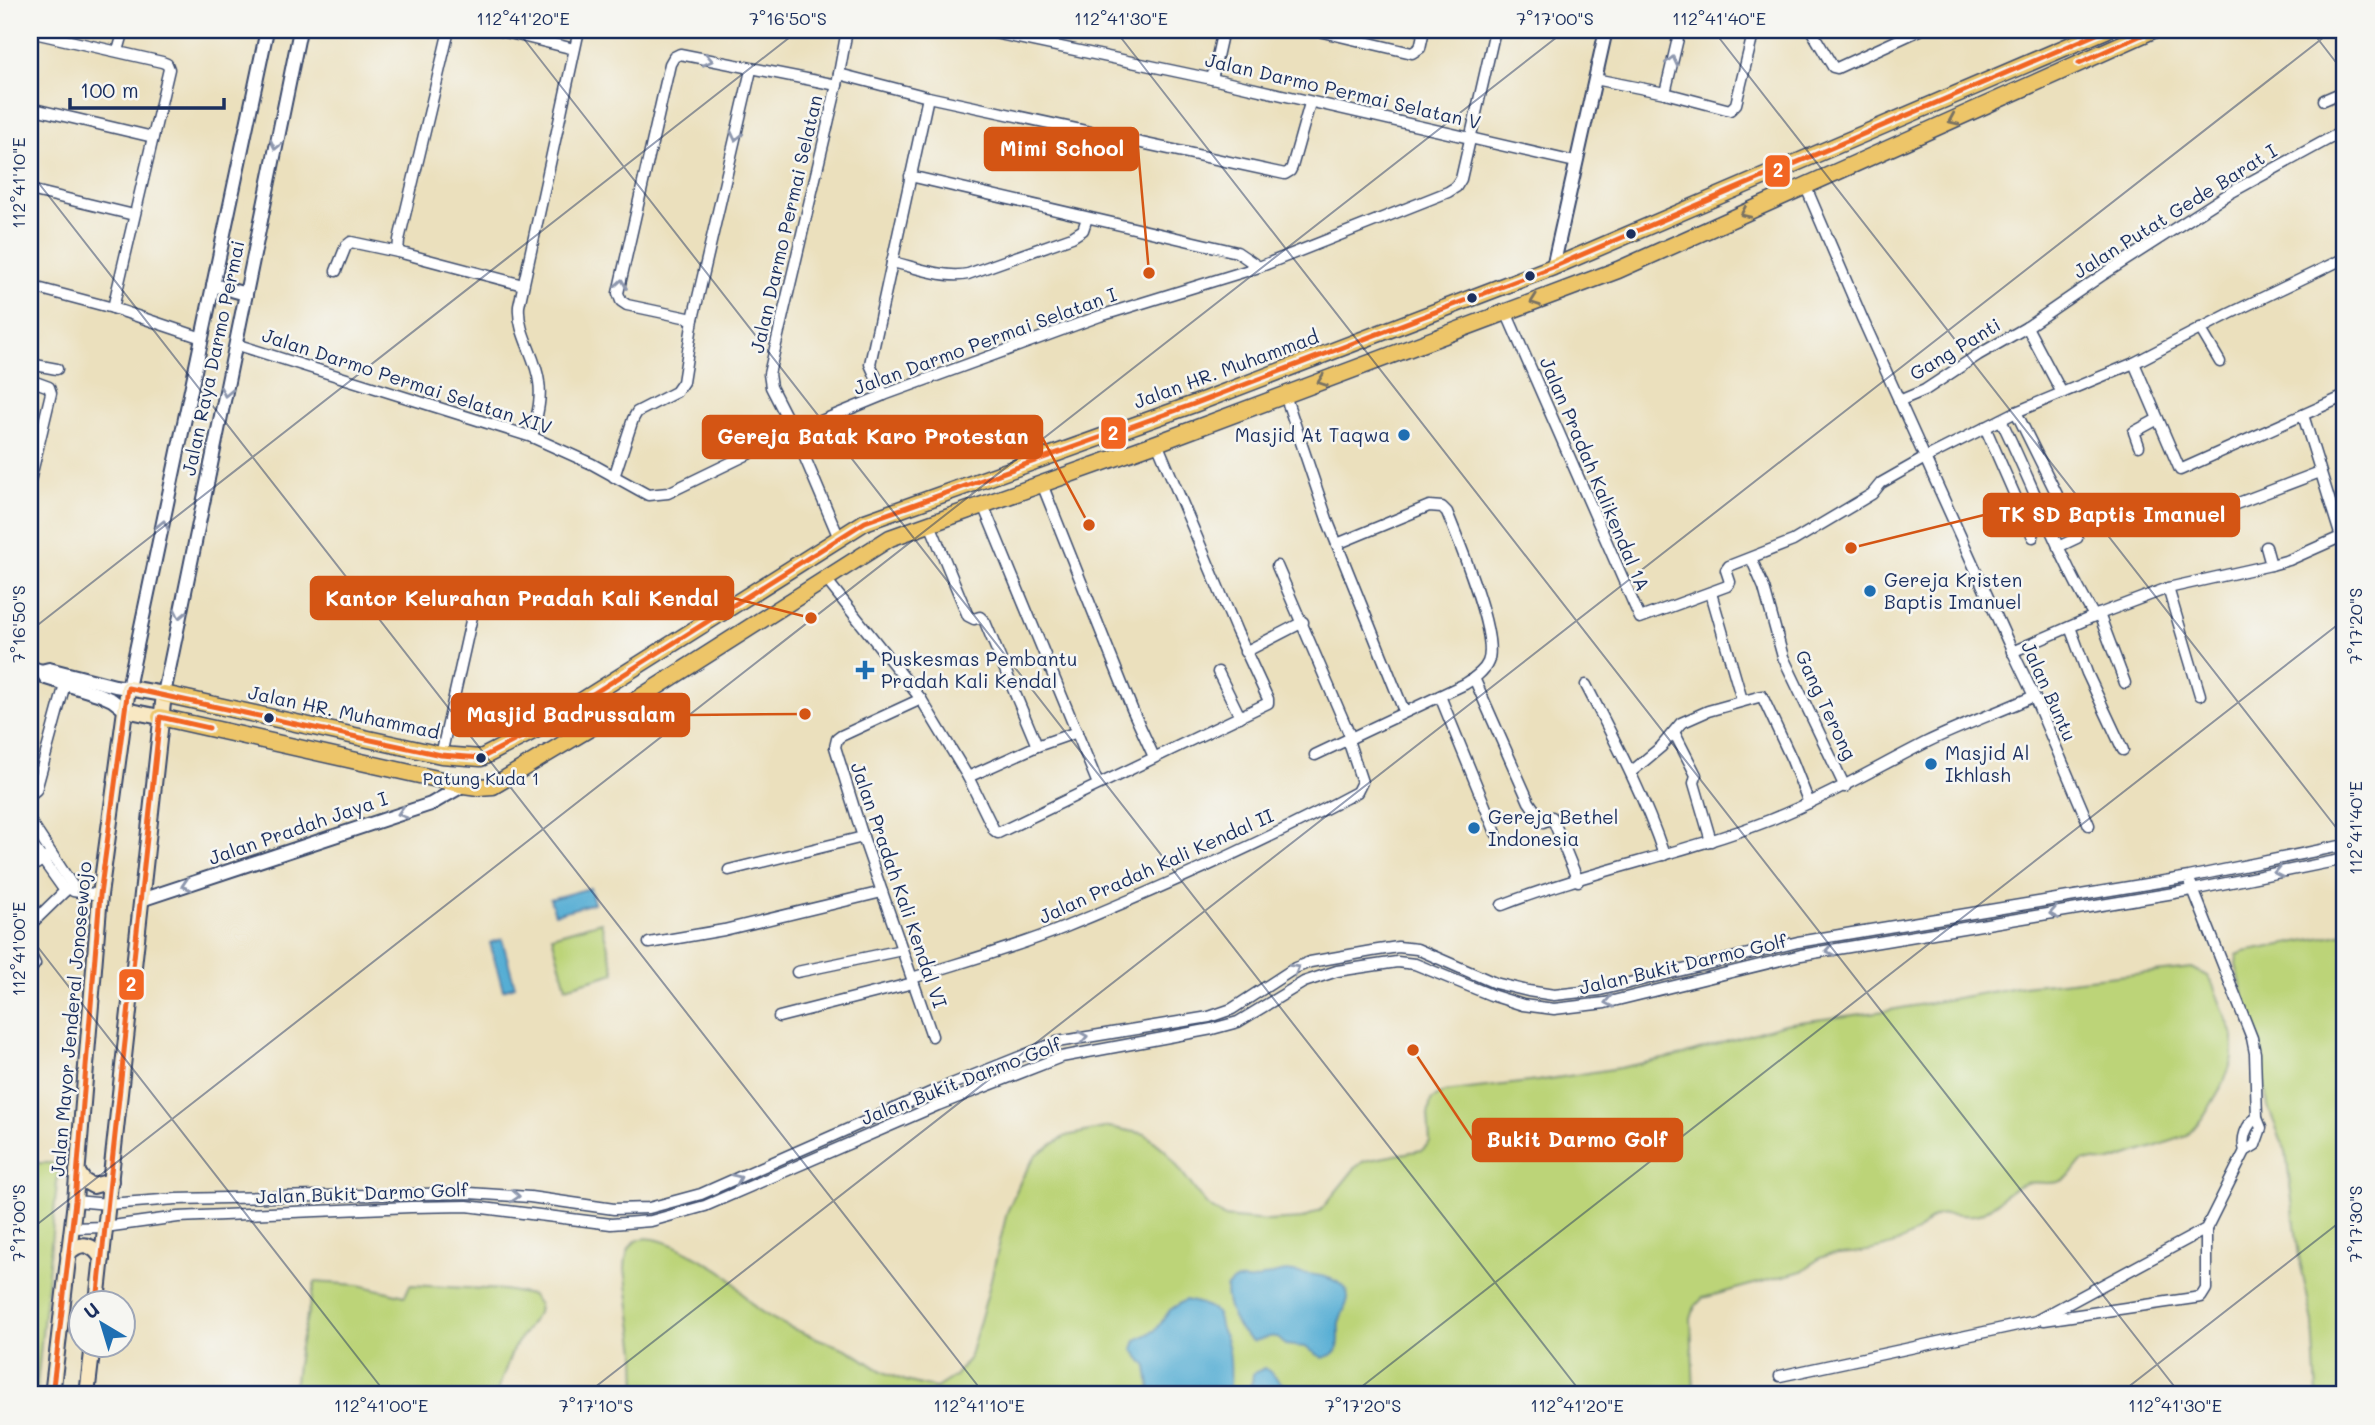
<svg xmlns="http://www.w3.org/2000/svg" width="2375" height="1425" font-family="Mali,sans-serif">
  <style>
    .green { fill: #bcd478; stroke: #6c826b; stroke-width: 2 }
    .water { fill: #57aed4; stroke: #396e99; stroke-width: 2 }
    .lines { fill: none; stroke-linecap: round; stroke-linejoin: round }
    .minor-casing { stroke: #3a4a6c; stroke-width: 13 }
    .tertiary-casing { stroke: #3a4a6c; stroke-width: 16 }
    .secondary-casing { stroke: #3a4a6c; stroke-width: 18 }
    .primary-casing { stroke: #3a4a6c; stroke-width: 19 }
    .minor { stroke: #fff; stroke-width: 10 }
    .tertiary { stroke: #fff; stroke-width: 12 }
    .secondary { stroke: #f8e8c3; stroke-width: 14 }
    .primary { stroke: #edc569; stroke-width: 16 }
    .bus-1-casing { stroke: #f6f6f2; stroke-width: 10 }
    .bus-1 { stroke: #f26522; stroke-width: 5 }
    .oneway { stroke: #8d97ae }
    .oneway2 { stroke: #797263 }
    .ticks { fill: none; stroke: #1b2f5e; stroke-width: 2; stroke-opacity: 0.45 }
    .bus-dot { fill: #1b2f5e; stroke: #f6f6f2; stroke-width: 2.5 }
    .poi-dot { fill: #1f6fb2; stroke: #f6f6f2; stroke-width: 2.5 }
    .labels { text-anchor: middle; stroke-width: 5; stroke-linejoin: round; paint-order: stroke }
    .bus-label { font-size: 17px; fill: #1b2f5e; stroke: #f6f6f2 }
    .street-label { font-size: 19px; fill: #1b2f5e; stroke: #f6f6f2 }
    .poi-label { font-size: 19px; fill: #1b2f5e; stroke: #f6f6f2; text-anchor: start }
    .leader { fill: none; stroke: #d45514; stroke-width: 2.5 }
    .callout-dot { fill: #d45514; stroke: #f6f6f2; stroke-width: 2.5 }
    .callout { fill: #d45514; stroke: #d45514; stroke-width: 2.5 }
    .callout-label { font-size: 21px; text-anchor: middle; font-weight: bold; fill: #fff }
    .line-badge { stroke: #f6f6f2; stroke-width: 2.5 }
    .badge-label { font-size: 19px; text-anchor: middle; font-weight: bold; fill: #fff }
    .neatline { fill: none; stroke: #1b2f5e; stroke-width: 2.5 }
    .ticks-label { font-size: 18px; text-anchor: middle; fill: #1b2f5e }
  </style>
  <rect width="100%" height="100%" fill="#f6f6f2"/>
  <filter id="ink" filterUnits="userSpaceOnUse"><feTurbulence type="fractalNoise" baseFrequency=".0143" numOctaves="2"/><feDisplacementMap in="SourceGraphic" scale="14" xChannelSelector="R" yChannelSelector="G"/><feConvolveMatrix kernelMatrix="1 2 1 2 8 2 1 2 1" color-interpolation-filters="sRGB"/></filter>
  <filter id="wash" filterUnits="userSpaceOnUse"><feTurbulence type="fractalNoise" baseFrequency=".00686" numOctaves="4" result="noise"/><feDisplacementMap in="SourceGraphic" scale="28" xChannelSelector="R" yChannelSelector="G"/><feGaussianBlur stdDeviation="1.57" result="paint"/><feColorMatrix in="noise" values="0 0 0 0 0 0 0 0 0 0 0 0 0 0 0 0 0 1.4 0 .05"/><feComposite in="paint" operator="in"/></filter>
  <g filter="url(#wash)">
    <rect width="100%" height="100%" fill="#ebe0bd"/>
    <g class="green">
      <polygon points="601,922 615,973 566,987 552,936"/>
      <polygon points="2345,933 2345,1395 2317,1395 2313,1323 2299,1257 2286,1152 2268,1107 2261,1063 2236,965 2237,955 2244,952"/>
      <path d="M2192,968L2207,976L2213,985L2233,1035V1058L2224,1082L2205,1115L2187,1136L2115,1160L2106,1162L2083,1160C2077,1165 2075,1171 2069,1176C2055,1189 2039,1179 2023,1184C2006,1189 1996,1208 1979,1214C1965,1219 1950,1210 1936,1216C1926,1220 1921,1230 1911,1236C1886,1251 1858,1253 1828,1255L1820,1258L1802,1271L1703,1298L1695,1306L1691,1319L1694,1395H637L636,1352L625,1269C626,1219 668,1242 695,1256C704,1261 715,1266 723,1272C738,1283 745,1301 760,1311C787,1329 818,1338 848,1350C859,1355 869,1364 880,1370C898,1380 916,1384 936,1388L955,1376L969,1359L987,1296L1007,1212L1022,1178L1036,1155L1066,1136L1109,1127L1145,1134L1165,1150L1205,1203L1223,1217L1268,1221L1302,1219L1321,1210L1355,1168L1364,1161L1422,1150L1430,1142L1428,1115L1431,1100L1444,1092L1537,1081L1619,1068L1683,1055L1784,1024L1885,1011L2023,986Z"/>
      <polygon points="30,1163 59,1163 36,1395 30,1395"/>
      <polygon points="315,1282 359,1285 405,1296 410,1285 504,1290 531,1295 539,1304 538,1313 513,1349 496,1395 293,1395 299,1351"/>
    </g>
    <g class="water">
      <polygon points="590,888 594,903 555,914 550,899"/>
      <polygon points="502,939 515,986 503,990 490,943"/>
      <path d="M1287,1271C1303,1274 1327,1274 1340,1284C1357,1296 1342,1309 1339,1323C1338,1331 1341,1342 1337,1350C1334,1355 1328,1356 1323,1358L1305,1347L1285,1345C1272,1329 1269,1340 1253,1341C1236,1332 1226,1307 1226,1288C1240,1273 1244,1284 1258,1279C1268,1275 1276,1272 1287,1271Z"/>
      <path d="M1185,1300C1195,1302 1209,1305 1216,1313C1220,1318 1219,1323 1221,1329C1222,1332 1225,1335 1226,1339C1231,1351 1232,1383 1228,1395H1151L1147,1367L1133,1349L1136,1340L1156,1330L1170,1310Z"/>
      <polygon points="1264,1368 1269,1371 1294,1395 1244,1395 1252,1382 1253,1374"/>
    </g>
  </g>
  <g filter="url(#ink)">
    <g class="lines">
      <g class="minor-casing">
        <g id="minor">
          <polyline points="498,30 574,49"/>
          <polyline points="980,30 1212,79 1575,162"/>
          <polyline points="1314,30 1412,53 1420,48 1424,30"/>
          <polyline points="1811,30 1833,67 1837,68 1920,30"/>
          <polyline points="2323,30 2324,30"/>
          <polyline points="30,32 162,62 167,64 169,69 113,308"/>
          <polyline points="118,51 124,30"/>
          <polyline points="839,74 928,97 1285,174 1290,171 1292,167 1310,103"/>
          <polyline points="1212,79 1223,30"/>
          <polyline points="1595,79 1665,93 1730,110 1736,104 1754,30"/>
          <polyline points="1665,93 1680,30"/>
          <polyline points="2324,100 2345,91"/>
          <polyline points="30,108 153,137"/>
          <polyline points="910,176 1237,252 1259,267"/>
          <polyline points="1805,185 1862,318 2009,644 2034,696 2089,825"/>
          <polyline points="30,190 134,215"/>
          <polyline points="398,252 399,240 449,30"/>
          <path d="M892,262C915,267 944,279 968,274L1072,237L1083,230L1087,218"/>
          <polyline points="336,271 346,246 351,242 398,252 523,285"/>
          <polyline points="30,286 113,308 202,338"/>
          <polyline points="1506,312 1640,618 1727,586 1730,582 1726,570 1729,566 1793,541 1872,494 1881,483 1925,458 2016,412 2134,363 2229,314 2345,258"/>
          <polyline points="693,319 627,305 621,301 618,293 670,64 674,57 680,54 837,85"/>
          <polyline points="2027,327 2062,393"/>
          <polyline points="2200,328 2220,362"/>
          <polyline points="235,344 532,437 592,464 648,495 668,493 794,432 884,395 1100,316 1259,267 1448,192 1456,187 1461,179 1495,30"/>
          <polyline points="2134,363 2180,470 2345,396"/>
          <polyline points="30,364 57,369"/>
          <polyline points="30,380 49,387 51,393 30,481"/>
          <polyline points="884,395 870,364 928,97"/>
          <polyline points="1285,395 1328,522 1404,711"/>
          <polyline points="1899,401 1925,390 1978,355 2027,327 2104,274 2230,193 2345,130"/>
          <polyline points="2016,412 2077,535 2077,538 2058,547"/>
          <polyline points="2303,415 2341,537"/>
          <path d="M2001,420C2033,485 2057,553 2094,616"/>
          <polyline points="1985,427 2027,523 2045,517"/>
          <path d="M532,437C536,419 542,400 539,382C536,356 517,333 519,306L579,30"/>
          <polyline points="2139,446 2134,432 2158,419"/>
          <polyline points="614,477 633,419 637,412 676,392 683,382 693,319 751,70"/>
          <polyline points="1042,484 1132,709 1154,757"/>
          <polyline points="983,505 1098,784"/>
          <polyline points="2220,510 2320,472"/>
          <polyline points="2027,523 2033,537"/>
          <polyline points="930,524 968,616 974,619 980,617 985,622 1037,746"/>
          <polyline points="839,538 794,432 771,387 769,374 837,85 847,30"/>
          <polyline points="1751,558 1764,588 1783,657 1845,787"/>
          <polyline points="2271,565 2289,560 2345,535"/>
          <polyline points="1277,566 1351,738"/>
          <polyline points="825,578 921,699 968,777 994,830 998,833 1268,703 1268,699 1237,632 1157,443"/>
          <polyline points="2168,588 2200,695"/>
          <polyline points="1711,593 1742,700"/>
          <polyline points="2099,614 2125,683"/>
          <polyline points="2070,627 2087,673 2123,750"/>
          <polyline points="1245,652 1303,622"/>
          <polyline points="2012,652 2099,614 2168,588 2271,565 2266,547"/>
          <polyline points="1218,672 1240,717"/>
          <polyline points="1474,678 1529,802 1543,822 1552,817 1578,881"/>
          <path d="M1586,685C1615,741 1644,795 1664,855"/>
          <polyline points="1440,696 1496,833"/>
          <polyline points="921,699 841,736 837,739 835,747 863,837 932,1036"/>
          <polyline points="1674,732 1696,775 1694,783 1711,841"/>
          <polyline points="441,755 477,594"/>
          <path d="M1315,755L1465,684C1473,679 1484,672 1488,662C1499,636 1458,540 1447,512L1442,507L1429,506L1337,544"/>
          <polyline points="1631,772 1661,747 1681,723 1708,711 1762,696 1792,760 1809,803"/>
          <polyline points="968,777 1037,746 1077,732"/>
          <polyline points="30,795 36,790 65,684"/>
          <polyline points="30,821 76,891"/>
          <polyline points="30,842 65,891"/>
          <polyline points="30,868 47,857"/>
          <polyline points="729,870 863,837"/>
          <polyline points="73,891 100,895"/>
          <path d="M1502,905C1589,871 1683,854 1770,820C1825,798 1874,769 1927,742C1962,725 1999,712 2034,696"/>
          <polyline points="30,925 65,891"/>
          <polyline points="649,943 724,930 882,892"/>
          <polyline points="30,954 35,964 30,970"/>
          <polyline points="797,972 902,950"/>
          <path d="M912,978C962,962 1014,948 1063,928C1163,887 1262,843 1357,792L1362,782L1348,740"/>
          <polyline points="779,1017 913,983"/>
          <path d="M2245,1151C2241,1139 2246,1124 2257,1118"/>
          <polyline points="75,1201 108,1204 176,1199 469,1193 530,1197 614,1209 649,1208 701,1194 932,1092 1057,1042 1209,1017 1232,1009 1295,968 1310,962 1372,951 1398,947 1417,949 1495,983 1528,991 1554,995 1600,990 1798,942 2189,877 2345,845"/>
          <polyline points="71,1228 105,1227 178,1217 411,1207 467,1206 611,1224 651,1221 705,1206 938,1105 1061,1057 1212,1029 1238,1022 1304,982 1337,971 1397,962 1415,964 1491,995 1523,1005 1554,1009 1605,1003 1801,955 2192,890 2345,859"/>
          <polyline points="2044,1320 2201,1297 2206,1289 2206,1229"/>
          <polyline points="1780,1376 2036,1321 2206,1229 2245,1151 2255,1145 2261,1128 2257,1118 2255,1053 2252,1038 2191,884"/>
        </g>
      </g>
      <g class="tertiary-casing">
        <g id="tertiary">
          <polyline points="1553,267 1606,30"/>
          <polyline points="213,285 246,294"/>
          <polyline points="30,667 41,671 46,678 101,695 112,700 125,710"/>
          <polyline points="41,671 49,669 115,686 128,688 267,30"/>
          <polyline points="164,694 300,30"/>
          <polyline points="141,900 431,804 464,785"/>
        </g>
      </g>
      <g class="secondary-casing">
        <g id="secondary">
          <polyline points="125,710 160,717"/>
          <polyline points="77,1171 84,1181 93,1186 111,1181"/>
          <path d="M68,1254C81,1240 93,1244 102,1259"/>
          <polyline points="52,1395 75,1201 100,895 128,688 164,694 97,1302"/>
          <polyline points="87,1395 93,1344"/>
        </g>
      </g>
      <g class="primary-casing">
        <g id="primary">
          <polyline points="164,694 441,755 481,758 539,728 865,522 1194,404 1553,267 2106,30"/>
          <polyline points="160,717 464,785 478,787 493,786 622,709 890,538 1157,443 1618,270 2153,30"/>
        </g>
      </g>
      <use href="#minor" class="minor"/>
      <use href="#tertiary" class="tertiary"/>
      <use href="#secondary" class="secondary"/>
      <use href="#primary" class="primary"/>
      <g class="bus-1-casing">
        <g id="bus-1">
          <polyline points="2079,63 2153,30"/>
          <polyline points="97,1302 160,717 209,728"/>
          <polyline points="52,1395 75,1201 100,895 128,688 441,755 481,758 539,728 865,522 1194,404 1553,267 2106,30"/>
        </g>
      </g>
      <use href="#bus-1" class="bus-1"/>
    </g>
    <defs><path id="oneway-chevron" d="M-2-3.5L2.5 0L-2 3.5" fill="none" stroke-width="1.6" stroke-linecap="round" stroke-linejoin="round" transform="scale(1.75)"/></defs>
    <g class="oneway">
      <use href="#oneway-chevron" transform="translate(708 60) rotate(12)"/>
      <use href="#oneway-chevron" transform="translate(1672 61) rotate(-77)"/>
      <use href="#oneway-chevron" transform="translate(736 136) rotate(103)"/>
      <use href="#oneway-chevron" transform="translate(276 145) rotate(102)"/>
      <use href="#oneway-chevron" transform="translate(621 284) rotate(-81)"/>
      <use href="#oneway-chevron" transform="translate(226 392) rotate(102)"/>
      <use href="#oneway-chevron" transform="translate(163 525) rotate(-78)"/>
      <use href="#oneway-chevron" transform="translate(180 614) rotate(102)"/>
      <use href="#oneway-chevron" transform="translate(402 813) rotate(163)"/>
      <use href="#oneway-chevron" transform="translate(2278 872) rotate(169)"/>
      <use href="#oneway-chevron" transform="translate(186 885) rotate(162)"/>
      <use href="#oneway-chevron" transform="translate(2054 913) rotate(171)"/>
      <use href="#oneway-chevron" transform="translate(1830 950) rotate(171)"/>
      <use href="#oneway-chevron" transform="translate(1295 969) rotate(-29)"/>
      <use href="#oneway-chevron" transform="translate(1609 1002) rotate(169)"/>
      <use href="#oneway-chevron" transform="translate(1083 1037) rotate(-9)"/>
      <use href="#oneway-chevron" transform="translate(737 1179) rotate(-24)"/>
      <use href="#oneway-chevron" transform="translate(515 1196) rotate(4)"/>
    </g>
    <g class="oneway2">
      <use href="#oneway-chevron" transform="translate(1953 120) rotate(156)"/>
      <use href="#oneway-chevron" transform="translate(1745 213) rotate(155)"/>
      <use href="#oneway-chevron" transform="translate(1535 301) rotate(160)"/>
      <use href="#oneway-chevron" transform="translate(1322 381) rotate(160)"/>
    </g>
  </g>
  <path class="ticks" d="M517,30L1583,1395M1115,30L2181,1395M1713,30L2345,839M2311,30L2345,74M30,32L33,30M30,172L985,1395M30,631L799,30M30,937L387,1395M30,1230L1566,30M585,1395L2333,30M1351,1395L2345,619M2118,1395L2345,1218"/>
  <g class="bus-dot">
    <circle cx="1631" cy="234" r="6"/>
    <circle cx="1530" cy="276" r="6"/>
    <circle cx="1472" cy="298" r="6"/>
    <circle cx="269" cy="718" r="6"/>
    <circle cx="481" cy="758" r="6"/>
  </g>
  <g class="poi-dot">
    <circle cx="1404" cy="435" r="7"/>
    <circle cx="1870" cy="591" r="7"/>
    <path d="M861.5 659.5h7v7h7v7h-7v7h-7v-7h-7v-7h7z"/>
    <circle cx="1931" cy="764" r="7"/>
    <circle cx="1474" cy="828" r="7"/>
  </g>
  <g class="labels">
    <g class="bus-label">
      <text x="481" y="785">Patung Kuda 1</text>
    </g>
    <g class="street-label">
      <text transform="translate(1343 91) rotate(13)" y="7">Jalan Darmo Permai Selatan V</text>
      <text transform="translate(2175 211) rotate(-32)" y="7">Jalan Putat Gede Barat I</text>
      <text transform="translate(786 224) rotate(-77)" y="7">Jalan Darmo Permai Selatan</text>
      <text transform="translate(985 341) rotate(-20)" y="7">Jalan Darmo Permai Selatan I</text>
      <text transform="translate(1955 349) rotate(-31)" y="7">Gang Panti</text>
      <text transform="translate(213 358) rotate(-78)" y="7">Jalan Raya Darmo Permai</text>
      <text transform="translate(1226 369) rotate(-20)" y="7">Jalan HR. Muhammad</text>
      <text transform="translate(407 381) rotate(18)" y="7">Jalan Darmo Permai Selatan XIV</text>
      <text transform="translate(1595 474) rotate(67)" y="7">Jalan Pradah Kalikendal 1A</text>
      <text transform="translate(2049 691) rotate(66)" y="7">Jalan Buntu</text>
      <text transform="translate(1826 705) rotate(65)" y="7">Gang Terong</text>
      <text transform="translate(344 712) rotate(12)" y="7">Jalan HR. Muhammad</text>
      <text transform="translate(298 828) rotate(-19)" y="7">Jalan Pradah Jaya I</text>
      <text transform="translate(1156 866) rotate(-24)" y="7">Jalan Pradah Kali Kendal II</text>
      <text transform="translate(899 885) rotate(71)" y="7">Jalan Pradah Kali Kendal VI</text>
      <text transform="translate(1683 964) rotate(-13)" y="7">Jalan Bukit Darmo Golf</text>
      <text transform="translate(71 1019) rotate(-85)" y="7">Jalan Mayor Jenderal Jonosewojo</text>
      <text transform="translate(961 1081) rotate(-21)" y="7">Jalan Bukit Darmo Golf</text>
      <text transform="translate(362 1193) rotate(-2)" y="7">Jalan Bukit Darmo Golf</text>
    </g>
    <g class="poi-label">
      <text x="1390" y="442" text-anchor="end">Masjid At Taqwa</text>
      <text x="1884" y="587">Gereja Kristen<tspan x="1884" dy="22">Baptis Imanuel</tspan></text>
      <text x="881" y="666">Puskesmas Pembantu<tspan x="881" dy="22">Pradah Kali Kendal</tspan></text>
      <text x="1945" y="760">Masjid Al<tspan x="1945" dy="22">Ikhlash</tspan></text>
      <text x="1488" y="824">Gereja Bethel<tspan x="1488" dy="22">Indonesia</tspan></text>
    </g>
  </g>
  <path class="leader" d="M1149 273L1138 149M1089 525L1042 437M1851 548L1984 515M811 618L733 598M805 714L689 715M1413 1050L1473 1140"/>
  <g class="callout-dot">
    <circle cx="1149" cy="273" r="7"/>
    <circle cx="1089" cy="525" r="7"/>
    <circle cx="1851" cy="548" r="7"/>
    <circle cx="811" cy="618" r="7"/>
    <circle cx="805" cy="714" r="7"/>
    <circle cx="1413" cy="1050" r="7"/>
  </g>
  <g class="callout">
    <rect x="985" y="128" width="153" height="42" rx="7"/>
    <rect x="703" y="416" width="339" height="42" rx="7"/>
    <rect x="1984" y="494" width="255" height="42" rx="7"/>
    <rect x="311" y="577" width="422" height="42" rx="7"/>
    <rect x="452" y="694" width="237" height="42" rx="7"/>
    <rect x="1473" y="1119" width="209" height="42" rx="7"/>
  </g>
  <g class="callout-label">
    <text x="1062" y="156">Mimi School</text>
    <text x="873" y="444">Gereja Batak Karo Protestan</text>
    <text x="2112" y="522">TK SD Baptis Imanuel</text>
    <text x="522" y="606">Kantor Kelurahan Pradah Kali Kendal</text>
    <text x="571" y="722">Masjid Badrussalam</text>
    <text x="1577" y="1147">Bukit Darmo Golf</text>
  </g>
  <g class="line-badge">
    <rect x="1764" y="154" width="27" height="34" rx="7" fill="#f26522"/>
    <rect x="1100" y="416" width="27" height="34" rx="7" fill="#f26522"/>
    <rect x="118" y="968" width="27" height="33" rx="7" fill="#f26522"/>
  </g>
  <g class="badge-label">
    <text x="1778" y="177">2</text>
    <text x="1113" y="440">2</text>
    <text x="131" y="991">2</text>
  </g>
  <rect width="2375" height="1425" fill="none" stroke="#f6f6f2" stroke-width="77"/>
  <g transform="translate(102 1324) rotate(322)"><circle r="33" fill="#f6f6f2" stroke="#9ea6b7" stroke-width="2"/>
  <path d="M0-5L12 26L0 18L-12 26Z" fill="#1f6fb2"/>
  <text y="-10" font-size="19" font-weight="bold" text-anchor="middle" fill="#1b2f5e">U</text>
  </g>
  <path d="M70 98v10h154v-10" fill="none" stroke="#1b2f5e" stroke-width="3.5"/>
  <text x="80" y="98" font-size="21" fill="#1b2f5e" stroke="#f6f6f2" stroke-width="5" paint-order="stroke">100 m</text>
  <rect x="38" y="38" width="2298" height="1348" class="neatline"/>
  <g class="ticks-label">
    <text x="523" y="25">112°41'20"E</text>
    <text x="788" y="25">7°16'50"S</text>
    <text x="1121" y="25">112°41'30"E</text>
    <text x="1555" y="25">7°17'00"S</text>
    <text x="1719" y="25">112°41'40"E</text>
    <text transform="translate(19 183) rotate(-90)" y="6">112°41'10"E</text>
    <text transform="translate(19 624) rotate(-90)" y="6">7°16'50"S</text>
    <text transform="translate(2356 626) rotate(-90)" y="6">7°17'20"S</text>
    <text transform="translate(2356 828) rotate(-90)" y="6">112°41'40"E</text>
    <text transform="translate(19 949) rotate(-90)" y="6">112°41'00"E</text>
    <text transform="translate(19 1223) rotate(-90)" y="6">7°17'00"S</text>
    <text transform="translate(2356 1224) rotate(-90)" y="6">7°17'30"S</text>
    <text x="381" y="1412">112°41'00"E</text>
    <text x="596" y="1412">7°17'10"S</text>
    <text x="979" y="1412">112°41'10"E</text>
    <text x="1363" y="1412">7°17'20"S</text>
    <text x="1577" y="1412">112°41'20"E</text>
    <text x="2175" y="1412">112°41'30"E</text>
  </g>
</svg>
